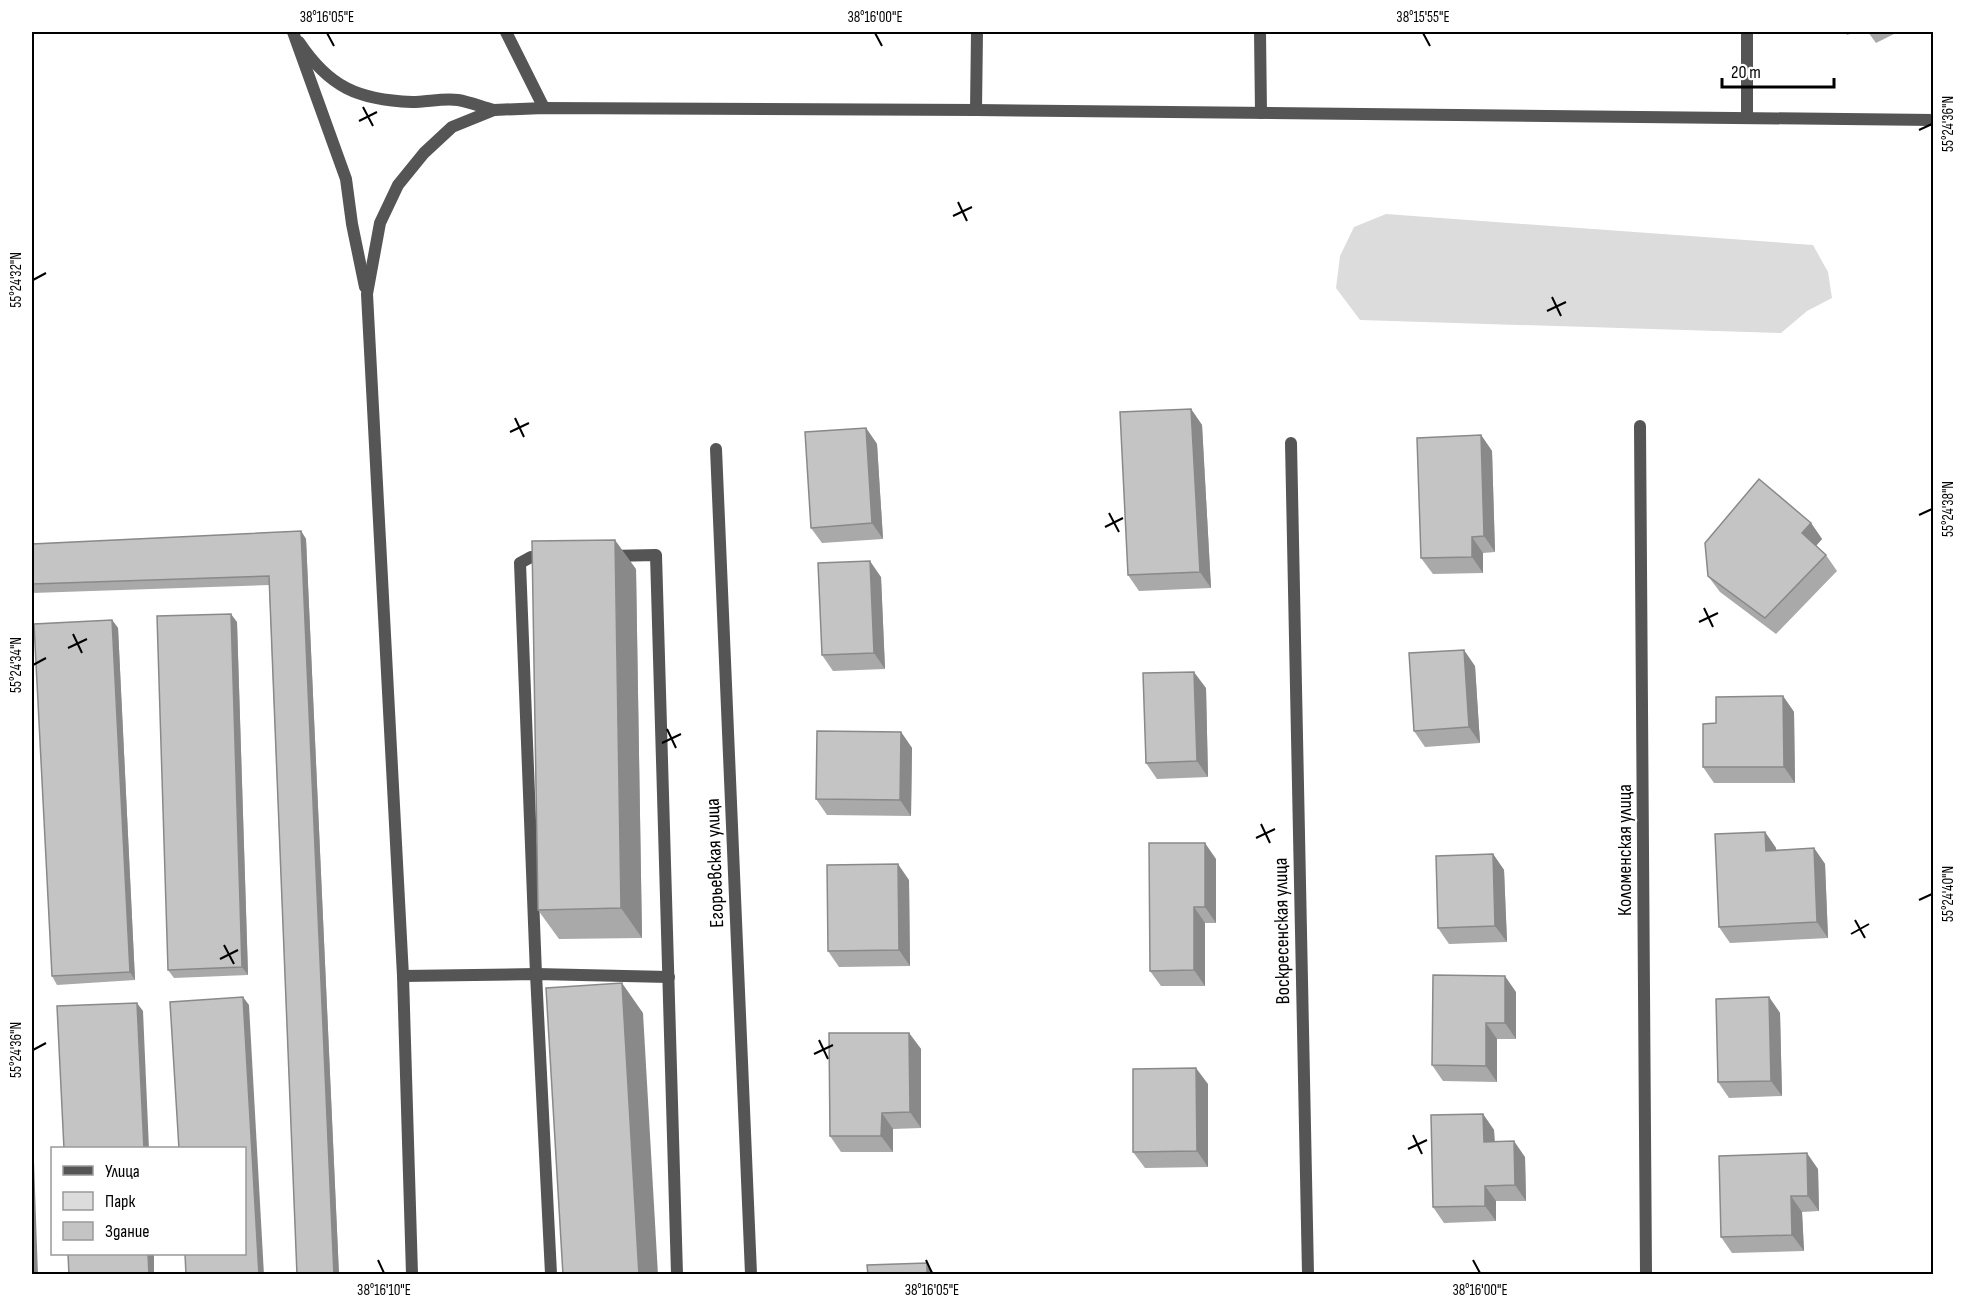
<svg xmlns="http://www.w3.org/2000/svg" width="1965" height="1306" font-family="'Sofia Sans Condensed',sans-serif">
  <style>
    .green { fill: #dcdcdc }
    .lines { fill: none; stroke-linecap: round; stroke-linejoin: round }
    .service { stroke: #555; stroke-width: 12 }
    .minor { stroke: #555; stroke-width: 12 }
    .wall { fill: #a9a9a9 }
    .shaded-wall { fill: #898989 }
    .building { fill: #c4c4c4; stroke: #898989; stroke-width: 1.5 }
    .ticks { fill: none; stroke: #000; stroke-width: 2 }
    .labels { text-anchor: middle; stroke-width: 4.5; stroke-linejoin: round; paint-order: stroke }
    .street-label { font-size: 20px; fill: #000; stroke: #fff }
    .neatline { fill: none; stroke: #000; stroke-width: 2 }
    .ticks-label { font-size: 15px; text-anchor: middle; fill: #000 }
  </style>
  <rect width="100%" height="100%" fill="#fff"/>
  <polygon class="green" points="1386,214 1813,245 1828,272 1832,298 1807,311 1781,333 1360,320 1336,288 1340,256 1354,227"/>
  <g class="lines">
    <g class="service">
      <polyline points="1260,32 1261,113"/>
      <polyline points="1747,32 1747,118"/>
      <path d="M299,42C329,87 358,100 412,102C427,102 443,98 458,100C470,102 482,107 494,110"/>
      <polyline points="976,110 977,32"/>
      <polyline points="611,556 656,555 677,1274"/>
      <polyline points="549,557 531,557 520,563 536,974 551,1274"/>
      <polyline points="403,976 536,974 669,977"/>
    </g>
    <g class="minor">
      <polyline points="293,32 346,179 352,224 365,287"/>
      <polyline points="506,32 544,108"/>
      <polyline points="1640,426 1646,1274"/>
      <polyline points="1291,443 1308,1274"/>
      <polyline points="716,449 751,1274"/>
      <polyline points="412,1274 403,976 367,294 380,223 398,185 424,153 452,127 494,110 544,108 976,110 1934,120"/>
    </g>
  </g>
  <g class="wall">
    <polygon points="1845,32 1856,32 1847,35"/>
    <polygon points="1868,32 1898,32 1876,43"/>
    <polygon points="1191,409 1202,425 1211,588 1139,591 1128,575"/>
    <polygon points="866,428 877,444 883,539 822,543 811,528"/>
    <polygon points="1481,435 1492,451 1495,552 1483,553 1483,573 1433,574 1421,558"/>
    <polygon points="1811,523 1822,539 1816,546 1826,555 1837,571 1776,634 1720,592 1708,576"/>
    <polygon points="301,531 306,539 339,1275 297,1275 269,585 32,593 32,544"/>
    <polygon points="636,569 642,938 559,939 538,910"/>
    <polygon points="881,577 885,669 833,671 822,655"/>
    <polygon points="112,620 118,628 135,980 57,985 52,976"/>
    <polygon points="237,622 248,975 174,978 168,970"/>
    <polygon points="1475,666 1480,743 1425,747 1414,731"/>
    <polygon points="1206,688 1208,777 1157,779 1146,763"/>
    <polygon points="1783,696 1794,712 1795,783 1714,783 1703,767 1716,723"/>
    <polygon points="901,732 912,748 911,816 827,815 816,799"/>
    <polygon points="1765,832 1776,848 1776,850 1814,848 1825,864 1828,938 1730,943 1719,927"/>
    <polygon points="1493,854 1504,870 1507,942 1449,944 1438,928"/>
    <polygon points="1216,859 1216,923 1205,923 1205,986 1161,986 1150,971"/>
    <polygon points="909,880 910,966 839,967 828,951"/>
    <polygon points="1516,992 1516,1039 1497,1039 1497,1082 1443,1081 1432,1065"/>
    <polygon points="1769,997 1780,1013 1782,1096 1729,1098 1718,1082"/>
    <polygon points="909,1033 921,1049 921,1128 893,1129 893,1152 841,1152 830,1136"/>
    <polygon points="1208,1084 1208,1167 1145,1168 1133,1152"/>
    <polygon points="1483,1114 1494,1130 1495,1142 1525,1157 1526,1201 1496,1201 1496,1221 1444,1223 1433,1207"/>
    <polygon points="1818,1169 1819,1211 1802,1212 1804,1251 1732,1253 1721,1237"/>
  </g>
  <g class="shaded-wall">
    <polygon points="1191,409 1202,425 1211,588 1200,572"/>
    <polygon points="866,428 877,444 883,539 872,523"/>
    <polygon points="1481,435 1492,451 1495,552 1484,536"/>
    <polygon points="1811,523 1822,539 1813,549 1802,533"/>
    <polygon points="301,531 306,539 339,1275 334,1275"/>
    <polygon points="1472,537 1483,553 1483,573 1472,557"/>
    <polygon points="615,540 636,569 642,938 621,908"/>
    <polygon points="870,561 881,577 885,669 874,653"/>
    <polygon points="231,614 237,622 248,975 242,967"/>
    <polygon points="112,620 118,628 135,980 130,972"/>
    <polygon points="1464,650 1475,666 1480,743 1469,727"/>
    <polygon points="1194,672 1206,688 1208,777 1197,761"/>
    <polygon points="1783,696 1794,712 1795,783 1784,767"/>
    <polygon points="901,732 912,748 911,816 900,800"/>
    <polygon points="1765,832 1776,848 1777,867 1766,851"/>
    <polygon points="1205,843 1216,859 1216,923 1205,907"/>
    <polygon points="1814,848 1825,864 1828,938 1817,922"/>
    <polygon points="1493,854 1504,870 1507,942 1495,926"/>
    <polygon points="898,864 909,880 910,966 899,950"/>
    <polygon points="1194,907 1205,923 1205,986 1194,970"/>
    <polygon points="1505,976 1516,992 1516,1039 1505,1023"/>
    <polygon points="622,983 643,1013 658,1275 639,1275"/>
    <polygon points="243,997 249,1005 264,1275 259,1275"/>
    <polygon points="1769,997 1780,1013 1782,1096 1771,1081"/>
    <polygon points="137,1003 143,1011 149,1149 144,1149"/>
    <polygon points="1486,1023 1497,1039 1497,1082 1486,1066"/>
    <polygon points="909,1033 921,1049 921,1128 910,1112"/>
    <polygon points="1196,1068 1208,1084 1208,1167 1197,1151"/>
    <polygon points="32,1104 38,1275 33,1275 32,1244"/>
    <polygon points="882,1113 893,1129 893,1152 881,1136"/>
    <polygon points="1483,1114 1494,1130 1495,1158 1484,1142"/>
    <polygon points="1514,1141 1525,1157 1526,1201 1515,1185"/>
    <polygon points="1807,1153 1818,1169 1819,1211 1808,1196"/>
    <polygon points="1485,1186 1496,1201 1496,1221 1485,1206"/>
    <polygon points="1791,1196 1802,1212 1804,1251 1792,1235"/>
    <polygon points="148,1254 154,1254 154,1275 149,1275"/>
    <polygon points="927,1263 935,1275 927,1275"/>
  </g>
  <g class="building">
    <polygon points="1191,409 1200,572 1128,575 1120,412"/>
    <polygon points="866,428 872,523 811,528 805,432"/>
    <polygon points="1481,435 1484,536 1472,537 1472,557 1421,558 1417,438"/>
    <polygon points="1759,479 1811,523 1802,533 1826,555 1765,618 1708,576 1705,543"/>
    <polygon points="301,531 334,1275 297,1275 269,576 32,584 32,544"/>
    <polygon points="615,540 621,908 538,910 532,541"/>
    <polygon points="870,561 874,653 822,655 818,563"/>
    <polygon points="231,614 242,967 168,970 157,616"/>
    <polygon points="112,620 130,972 52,976 34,624"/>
    <polygon points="1464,650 1469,727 1414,731 1409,653"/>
    <polygon points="1194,672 1197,761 1146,763 1143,673"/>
    <polygon points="1783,696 1784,767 1703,767 1703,724 1716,723 1716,697"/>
    <polygon points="817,731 901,732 900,800 816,799"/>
    <polygon points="1765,832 1766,851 1814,848 1817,922 1719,927 1715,834"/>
    <polygon points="1149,843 1205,843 1205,907 1194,907 1194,970 1150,971"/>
    <polygon points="1493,854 1495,926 1438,928 1436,856"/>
    <polygon points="898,864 899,950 828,951 827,865"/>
    <polygon points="1433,975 1505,976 1505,1023 1486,1023 1486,1066 1432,1065"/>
    <polygon points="622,983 639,1275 563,1275 546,988"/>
    <polygon points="243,997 259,1275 186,1275 185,1254 244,1254 244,1149 179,1149 170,1002"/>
    <polygon points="1769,997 1771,1081 1718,1082 1716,999"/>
    <polygon points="137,1003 144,1149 64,1149 57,1006"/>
    <polygon points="829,1033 909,1033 910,1112 882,1113 881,1136 830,1136"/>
    <polygon points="1196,1068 1197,1151 1133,1152 1133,1069"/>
    <polygon points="1483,1114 1484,1142 1514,1141 1515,1185 1485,1186 1485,1206 1433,1207 1431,1115"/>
    <polygon points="1807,1153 1808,1196 1791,1196 1792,1235 1721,1237 1719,1156"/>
    <polygon points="32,1244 33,1275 32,1275"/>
    <polygon points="68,1254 148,1254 149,1275 69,1275"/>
    <polygon points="927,1263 927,1275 868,1275 867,1265"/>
  </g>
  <path class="ticks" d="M327,33L334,46M875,33L882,46M1423,33L1430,46M363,107L373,126M359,121L377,112M1919,130L1932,124M958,202L967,221M953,216L972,207M33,280L46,273M1552,297L1561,316M1547,311L1566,302M515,418L524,437M510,432L529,423M1109,513L1119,532M1919,515L1932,509M1105,527L1123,518M1704,608L1713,627M1699,622L1718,613M73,634L82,653M68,648L87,639M33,665L46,658M667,729L676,748M662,743L681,734M1261,824L1270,843M1256,838L1275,829M1919,900L1932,894M1855,920L1865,938M1851,934L1869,924M224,945L234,964M220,959L238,950M819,1040L828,1059M33,1050L46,1043M814,1054L833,1045M1413,1135L1422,1154M1408,1149L1427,1140M378,1260L384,1273M926,1260L932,1273M1473,1260L1480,1273"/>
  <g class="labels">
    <g class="street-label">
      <text transform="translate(1624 850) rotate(-90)" y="7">Коломенская улица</text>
      <text transform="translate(714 863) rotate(-92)" y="7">Егорьевская улица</text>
      <text transform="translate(1281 931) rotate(-91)" y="7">Воскресенская улица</text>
    </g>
  </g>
  <rect width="1965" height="1306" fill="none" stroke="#ffffff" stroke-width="66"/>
  <rect x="51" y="1147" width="195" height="108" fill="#ffffff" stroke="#999999" stroke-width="1.5"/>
  <rect x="63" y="1166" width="30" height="9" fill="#555555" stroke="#999999" stroke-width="1.5"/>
  <text x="105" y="1177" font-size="18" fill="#000000">Улица</text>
  <rect x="63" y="1192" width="30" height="18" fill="#dcdcdc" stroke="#999999" stroke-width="1.5"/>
  <text x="105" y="1207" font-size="18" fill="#000000">Парк</text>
  <rect x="63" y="1222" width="30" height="18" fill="#c4c4c4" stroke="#999999" stroke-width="1.5"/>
  <text x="105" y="1237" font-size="18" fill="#000000">Здание</text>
  <path d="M1722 78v9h112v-9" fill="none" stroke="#000000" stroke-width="3"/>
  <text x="1731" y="78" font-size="18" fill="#000000" stroke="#ffffff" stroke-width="4.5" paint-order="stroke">20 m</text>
  <rect x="33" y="33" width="1899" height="1240" class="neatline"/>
  <g class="ticks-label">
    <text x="327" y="22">38°16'05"E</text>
    <text x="875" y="22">38°16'00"E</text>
    <text x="1423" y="22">38°15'55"E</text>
    <text transform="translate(1948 124) rotate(-90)" y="5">55°24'36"N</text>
    <text transform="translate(16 280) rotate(-90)" y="5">55°24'32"N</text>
    <text transform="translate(1948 509) rotate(-90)" y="5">55°24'38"N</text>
    <text transform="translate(16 665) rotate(-90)" y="5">55°24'34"N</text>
    <text transform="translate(1948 894) rotate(-90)" y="5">55°24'40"N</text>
    <text transform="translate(16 1050) rotate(-90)" y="5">55°24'36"N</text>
    <text x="384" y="1295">38°16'10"E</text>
    <text x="932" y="1295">38°16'05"E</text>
    <text x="1480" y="1295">38°16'00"E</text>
  </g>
</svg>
